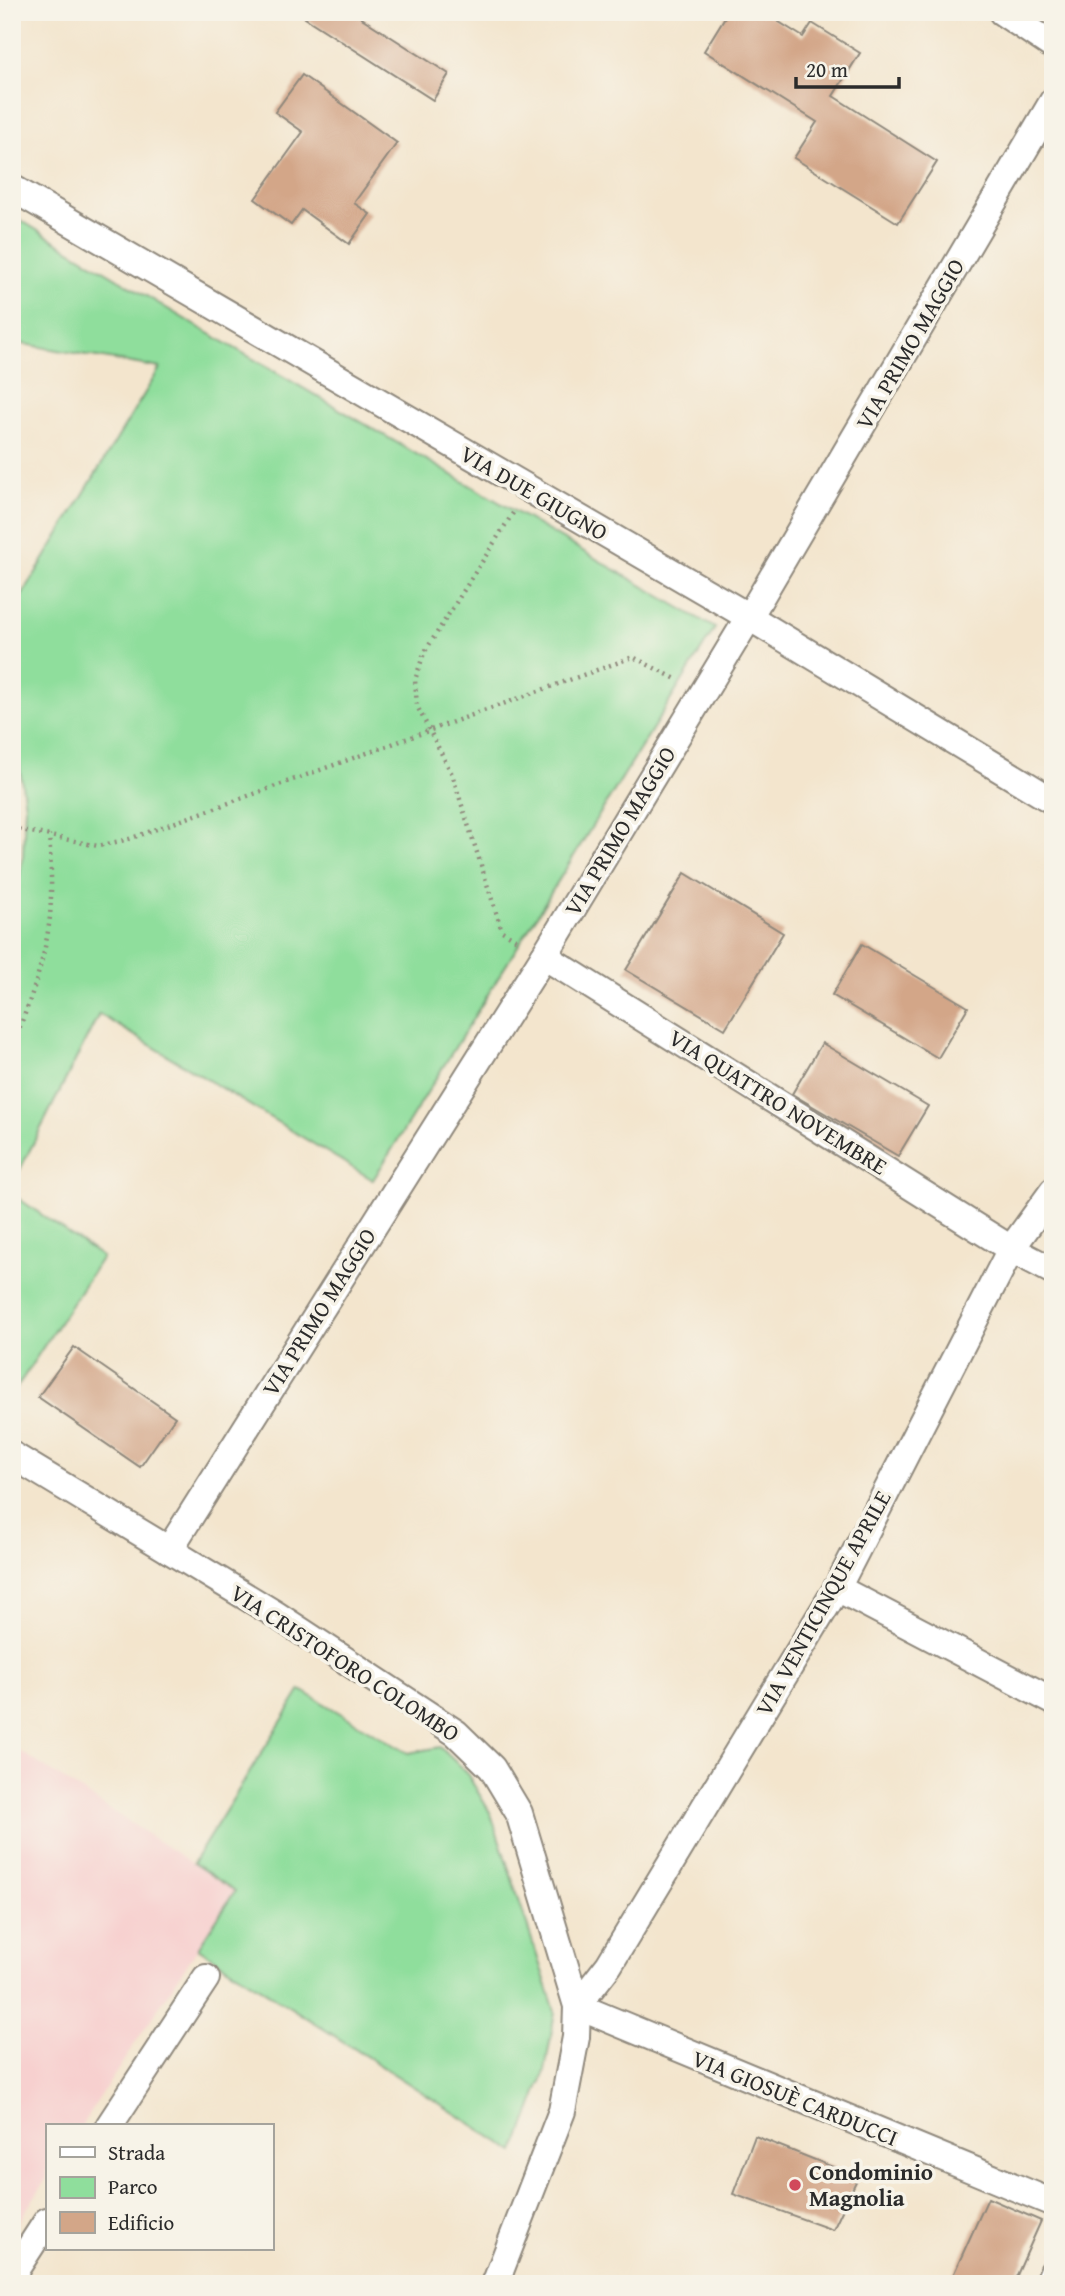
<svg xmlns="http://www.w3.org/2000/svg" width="1065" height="2296" font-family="'Gentium Book Plus',serif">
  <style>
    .built { fill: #f7d0cf }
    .green { fill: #8fde9c; stroke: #5d8464; stroke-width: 2 }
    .building { fill: #d3a688 }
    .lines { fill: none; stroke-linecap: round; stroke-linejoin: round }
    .minor-casing { stroke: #8f887c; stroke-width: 30 }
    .path { stroke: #8f887c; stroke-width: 4.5; stroke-dasharray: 2 5; stroke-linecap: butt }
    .minor { stroke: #fff; stroke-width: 26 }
    .poi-dot { fill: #d1495b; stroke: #f7f3e8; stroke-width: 2.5 }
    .labels { text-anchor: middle; stroke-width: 7; stroke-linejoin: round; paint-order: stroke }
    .street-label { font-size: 23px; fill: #2b2b2b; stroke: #f7f3e8 }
    .poi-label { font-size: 23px; font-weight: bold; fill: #2b2b2b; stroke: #f7f3e8; text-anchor: start }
  </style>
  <rect width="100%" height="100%" fill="#f7f3e8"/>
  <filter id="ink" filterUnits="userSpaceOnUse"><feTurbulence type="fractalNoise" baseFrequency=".0143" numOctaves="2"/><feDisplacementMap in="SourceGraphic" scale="14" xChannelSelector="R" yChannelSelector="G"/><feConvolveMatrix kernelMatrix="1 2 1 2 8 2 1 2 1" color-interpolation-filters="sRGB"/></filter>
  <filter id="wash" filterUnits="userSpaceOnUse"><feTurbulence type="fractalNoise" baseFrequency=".00686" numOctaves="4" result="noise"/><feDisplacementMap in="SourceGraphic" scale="28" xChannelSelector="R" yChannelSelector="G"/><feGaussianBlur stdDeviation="1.57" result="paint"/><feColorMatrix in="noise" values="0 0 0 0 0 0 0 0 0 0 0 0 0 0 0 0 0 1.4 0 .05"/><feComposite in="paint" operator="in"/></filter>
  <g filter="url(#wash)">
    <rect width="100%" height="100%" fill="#f3e5cd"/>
    <polygon class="built" points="12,1746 235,1891 81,2126 47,2126 47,2178 12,2232"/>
    <g class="green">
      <polygon points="12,215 188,321 715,628 373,1180 99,1014 12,1185 12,915 23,856 25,806 19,762 12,737 12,612 160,368 12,342"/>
      <polygon points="12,1194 102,1257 12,1395"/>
      <polygon points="301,1690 408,1753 440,1747 466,1772 491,1814 555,2011 545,2071 515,2152 198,1948 235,1891 193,1863"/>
    </g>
    <g id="blocks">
      <g class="building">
        <polygon points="309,12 352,12 449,74 433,100 305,18"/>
        <polygon points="728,12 763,12 803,37 812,23 860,53 833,96 937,162 898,223 794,158 817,122 704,51"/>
        <polygon points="302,75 397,143 354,203 370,214 349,244 302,210 291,225 255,199 303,132 275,112"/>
        <polygon points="685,873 783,933 725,1029 626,970"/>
        <polygon points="862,944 968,1007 938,1058 832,995"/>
        <polygon points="822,1043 928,1106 898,1156 792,1094"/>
        <polygon points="74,1347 175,1417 140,1467 38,1397"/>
        <polygon points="755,2136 858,2177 833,2230 733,2194"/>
        <polygon points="988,2198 1041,2221 1013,2284 949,2284"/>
      </g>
    </g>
  </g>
  <g filter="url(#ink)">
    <use href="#blocks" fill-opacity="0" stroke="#8f887c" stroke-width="2"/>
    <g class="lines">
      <g class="minor-casing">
        <g id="minor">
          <polyline points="1002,12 1053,46"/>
          <polyline points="12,188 749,617 1053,801"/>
          <polyline points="544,956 1011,1249 1053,1271"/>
          <polyline points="12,1455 275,1614 456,1733 492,1768 519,1813 577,2006 576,2037 562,2111 495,2284"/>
          <polyline points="169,1550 544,956 749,617 1053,101"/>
          <polyline points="837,1588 1053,1701"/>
          <polyline points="577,2006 609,1965 837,1588 1011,1249 1053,1191"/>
          <polyline points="577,2006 1053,2203"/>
          <polyline points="109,2126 206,1978"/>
          <polyline points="12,2275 47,2221"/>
          <polyline points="1048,2284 1053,2272"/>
        </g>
      </g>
      <g class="path">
        <polyline points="513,513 424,653 415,680 417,706 452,774 502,931 519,941"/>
        <polyline points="12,828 98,846 129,839 633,657 678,680"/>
        <path d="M12,1047C28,1008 46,958 50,916C52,889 51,862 49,835"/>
      </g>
      <use href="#minor" class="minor"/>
    </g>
  </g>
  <circle class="poi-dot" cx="795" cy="2185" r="7"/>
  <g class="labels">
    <g class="street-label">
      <text transform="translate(910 344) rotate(-60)" y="8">VIA PRIMO MAGGIO</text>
      <text transform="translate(534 493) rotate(30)" y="8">VIA DUE GIUGNO</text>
      <text transform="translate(620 831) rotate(-59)" y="8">VIA PRIMO MAGGIO</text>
      <text transform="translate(778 1102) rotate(32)" y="8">VIA QUATTRO NOVEMBRE</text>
      <text transform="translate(319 1312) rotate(-58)" y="8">VIA PRIMO MAGGIO</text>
      <text transform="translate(823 1603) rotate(-61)" y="8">VIA VENTICINQUE APRILE</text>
      <text transform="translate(345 1663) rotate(33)" y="8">VIA CRISTOFORO COLOMBO</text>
      <text transform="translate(795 2098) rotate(22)" y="8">VIA GIOSUÈ CARDUCCI</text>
    </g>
    <g class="poi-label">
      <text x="809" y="2180">Condominio<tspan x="809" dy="26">Magnolia</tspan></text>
    </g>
  </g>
  <rect width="1065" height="2296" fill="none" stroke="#f7f3e8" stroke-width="42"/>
  <rect x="46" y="2124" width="228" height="126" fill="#f7f3e8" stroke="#a5a39c" stroke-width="2"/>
  <rect x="60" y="2147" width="35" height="10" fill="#ffffff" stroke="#a5a39c" stroke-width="2"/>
  <text x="108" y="2160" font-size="21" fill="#2b2b2b">Strada</text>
  <rect x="60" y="2177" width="35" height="21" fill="#8fde9c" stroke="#a5a39c" stroke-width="2"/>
  <text x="108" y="2194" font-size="21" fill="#2b2b2b">Parco</text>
  <rect x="60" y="2212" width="35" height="21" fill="#d3a688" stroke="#a5a39c" stroke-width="2"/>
  <text x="108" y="2230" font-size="21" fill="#2b2b2b">Edificio</text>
  <path d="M796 77v10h103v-10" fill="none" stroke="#2b2b2b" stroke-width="3.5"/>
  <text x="806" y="77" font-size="21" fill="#2b2b2b" stroke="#f7f3e8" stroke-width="5" paint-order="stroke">20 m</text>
</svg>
